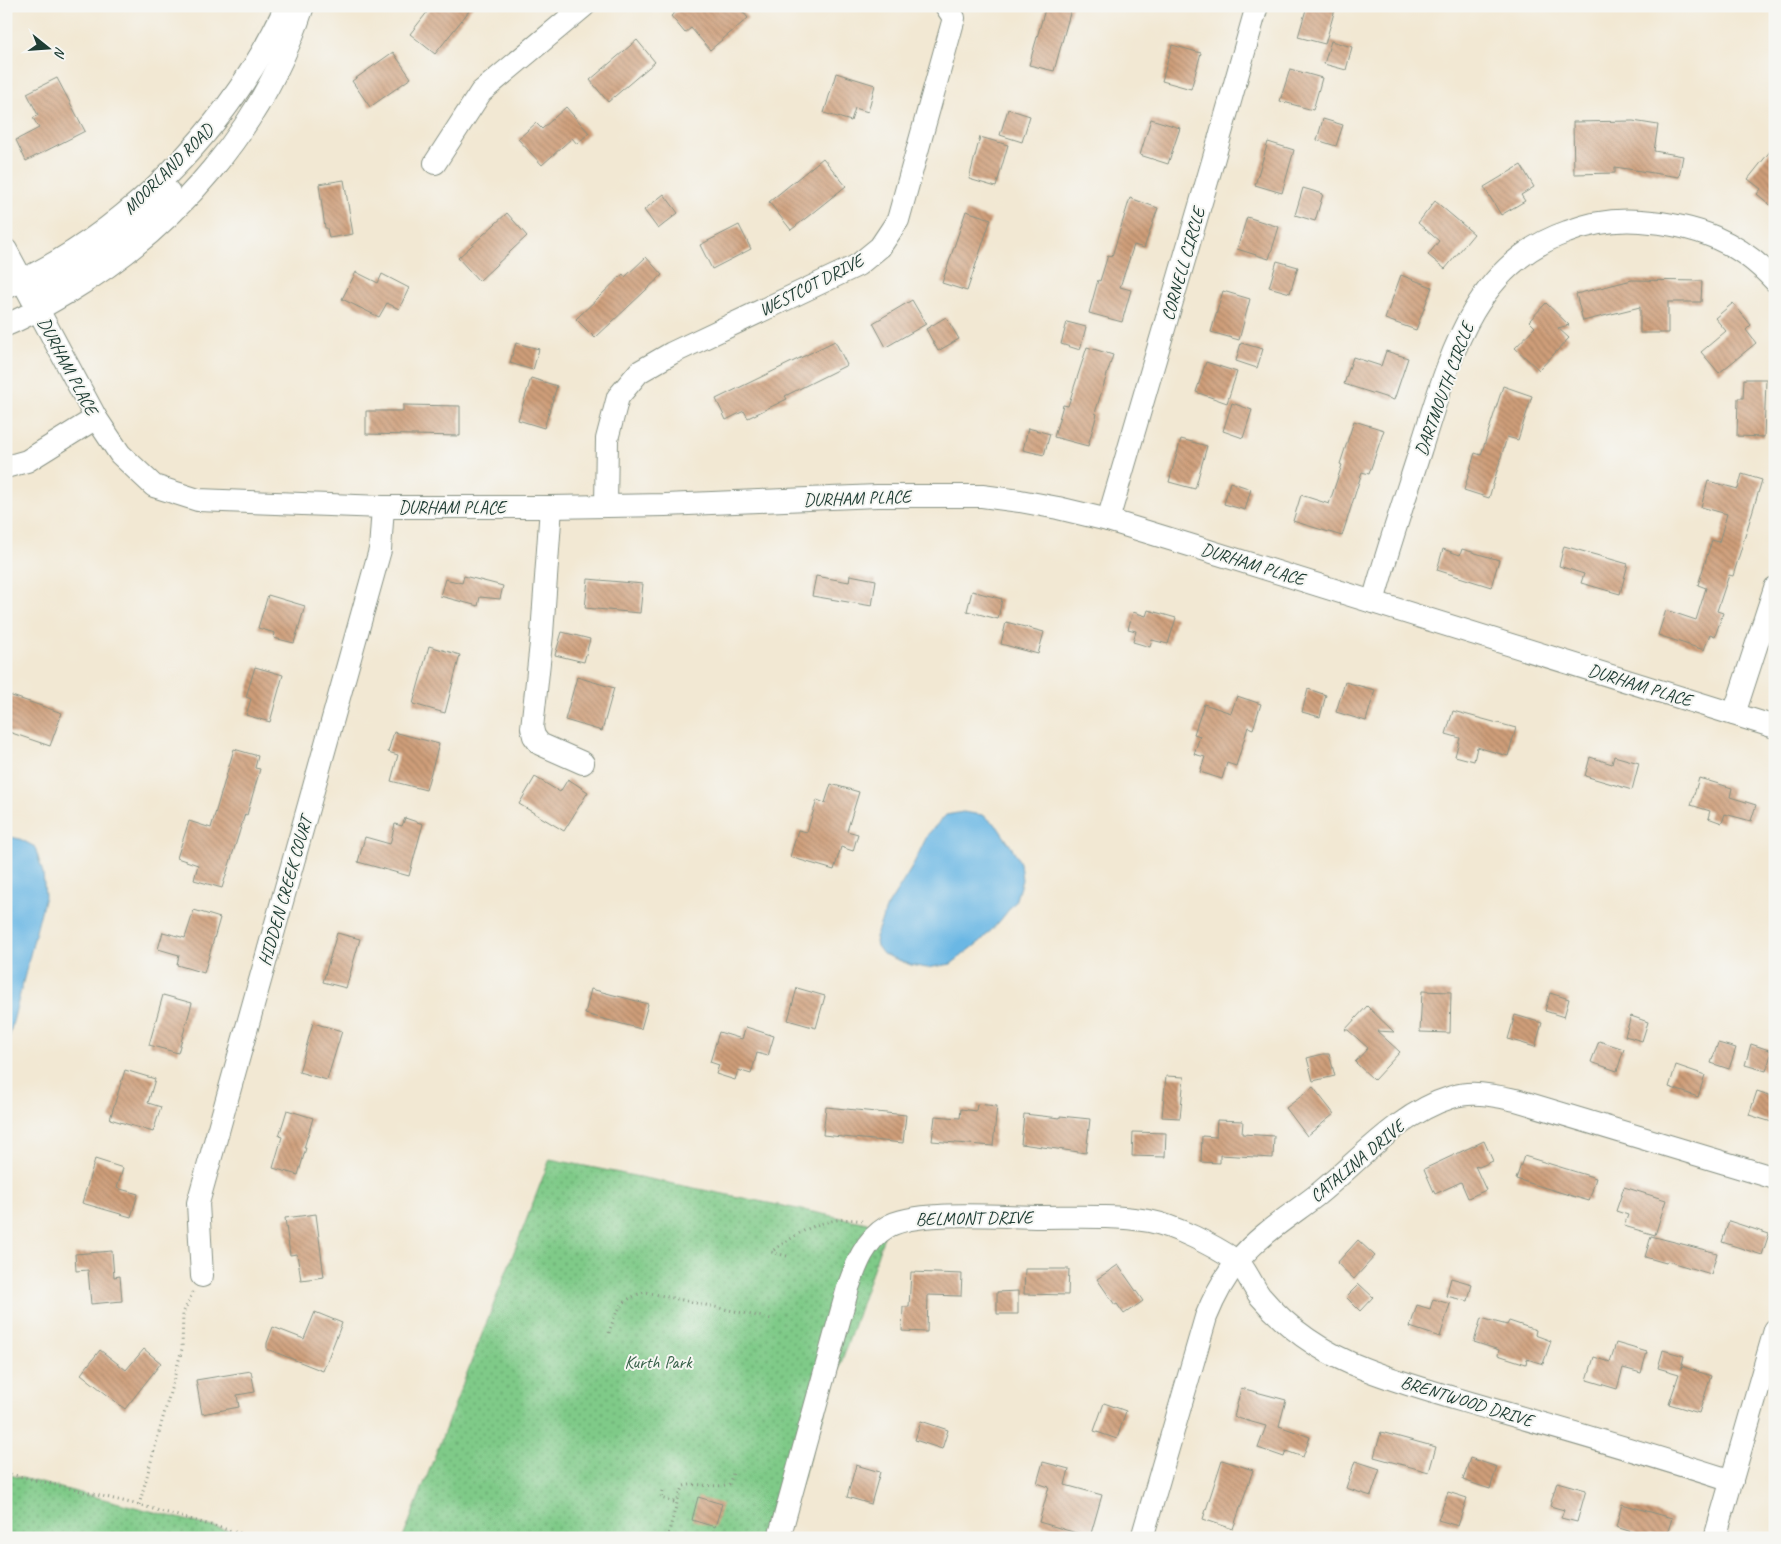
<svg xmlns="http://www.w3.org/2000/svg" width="1781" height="1544" font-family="Caveat,sans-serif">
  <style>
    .park { fill: url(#park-dots); stroke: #4f845e }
    .water { fill: #6bb7e4; stroke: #457a8c }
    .building { fill: url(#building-back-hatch) }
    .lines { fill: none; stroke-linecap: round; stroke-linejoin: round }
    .minor-casing { stroke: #889284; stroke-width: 24 }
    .path { stroke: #889284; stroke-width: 3; stroke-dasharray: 1 4; stroke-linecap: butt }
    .minor { stroke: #fff; stroke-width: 22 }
    .labels { text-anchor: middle; stroke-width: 4; stroke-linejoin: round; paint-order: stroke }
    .street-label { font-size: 18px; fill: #1f3d34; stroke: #f6f6f2 }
    .park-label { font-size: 18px; fill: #376049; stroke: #f6f6f2 }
  </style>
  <defs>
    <pattern id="park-dots" width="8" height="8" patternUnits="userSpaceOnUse" patternTransform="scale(1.25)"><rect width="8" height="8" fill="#7fca88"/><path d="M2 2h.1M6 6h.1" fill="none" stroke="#67a570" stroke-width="1.8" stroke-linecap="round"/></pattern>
    <pattern id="building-back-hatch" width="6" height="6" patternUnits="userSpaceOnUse" patternTransform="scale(1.25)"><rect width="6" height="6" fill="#cf9e79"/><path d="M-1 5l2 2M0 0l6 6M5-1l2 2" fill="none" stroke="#a78264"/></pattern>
  </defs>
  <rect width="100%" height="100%" fill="#f6f6f2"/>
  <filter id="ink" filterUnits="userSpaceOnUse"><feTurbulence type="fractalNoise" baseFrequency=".02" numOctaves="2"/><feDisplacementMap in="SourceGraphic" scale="10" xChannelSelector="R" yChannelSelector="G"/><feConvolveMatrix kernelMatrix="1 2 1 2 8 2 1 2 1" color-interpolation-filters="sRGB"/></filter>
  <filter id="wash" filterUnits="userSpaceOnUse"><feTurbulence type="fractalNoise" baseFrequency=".0096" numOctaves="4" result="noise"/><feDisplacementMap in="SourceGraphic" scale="20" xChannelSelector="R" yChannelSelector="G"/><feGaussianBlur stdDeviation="1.12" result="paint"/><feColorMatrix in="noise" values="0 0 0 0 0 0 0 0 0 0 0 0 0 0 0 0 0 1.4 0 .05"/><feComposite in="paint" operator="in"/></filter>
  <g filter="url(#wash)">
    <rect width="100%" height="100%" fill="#f2e8d3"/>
    <g class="park">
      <polygon points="550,1159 887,1227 782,1538 403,1538"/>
      <polygon points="6,1474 256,1538 6,1538"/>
    </g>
    <g class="water">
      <polygon points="963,812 983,815 997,826 1014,851 1020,863 1022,880 1015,902 999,922 981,941 951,964 927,968 911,965 883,954 877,946 875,937 887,907 911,869 928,834 946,815"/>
      <polygon points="6,836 20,839 35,847 43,873 45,896 6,1049"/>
    </g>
    <g id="blocks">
      <g class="building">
        <polygon points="432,6 473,6 435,54 410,34"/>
        <polygon points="683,6 738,6 748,18 710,50 691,28 685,33 671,16"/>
        <polygon points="1046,6 1072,6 1054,71 1029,65"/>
        <polygon points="1307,6 1336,6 1325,44 1298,37"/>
        <polygon points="637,40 655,62 608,102 590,80"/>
        <polygon points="1331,41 1352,47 1346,70 1324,64"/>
        <polygon points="1172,45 1201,53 1191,89 1162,81"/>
        <polygon points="393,52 411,78 370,107 352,81"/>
        <polygon points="1290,69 1322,78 1313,110 1280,101"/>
        <polygon points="836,73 875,85 868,112 855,108 851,121 824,113"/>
        <polygon points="57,78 85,131 26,161 16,140 39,128 33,118 38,115 27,93"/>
        <polygon points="566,107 589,133 577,144 572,138 542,165 518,139 536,123 542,129"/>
        <polygon points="1008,109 1030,116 1022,142 1000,135"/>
        <polygon points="1151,119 1180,128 1168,164 1140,155"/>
        <polygon points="1323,119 1343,125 1336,146 1317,140"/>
        <polygon points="1633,121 1658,125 1654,151 1683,156 1679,177 1615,167 1615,173 1574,174 1573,122"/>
        <polygon points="980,137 1008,145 996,187 969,179"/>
        <polygon points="1268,142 1294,150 1282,193 1255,185"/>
        <polygon points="1775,145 1775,209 1757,194 1761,189 1748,179"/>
        <polygon points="823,158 846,186 791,230 769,202"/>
        <polygon points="1521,165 1534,187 1521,195 1525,201 1501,215 1484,187"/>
        <polygon points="344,180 353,234 329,238 327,228 325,228 319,184"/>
        <polygon points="1303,188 1323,194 1315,221 1295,215"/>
        <polygon points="664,194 678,213 658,229 644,210"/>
        <polygon points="1130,198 1158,208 1144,248 1134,245 1120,287 1131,290 1122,322 1089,313 1098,280 1100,281 1108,255 1112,256"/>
        <polygon points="1435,201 1474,234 1445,269 1428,255 1439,241 1418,223"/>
        <polygon points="966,211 991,219 967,291 942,283"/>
        <polygon points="507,213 527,236 479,281 458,258"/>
        <polygon points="1247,217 1279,227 1269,259 1237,249"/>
        <polygon points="739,225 751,249 712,269 700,245"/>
        <polygon points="646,257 662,275 595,338 576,319 623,274 625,277"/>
        <polygon points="1277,261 1298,267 1290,293 1269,287"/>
        <polygon points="356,272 378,283 382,274 409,288 399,309 387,303 379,317 342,299"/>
        <polygon points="1401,275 1432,287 1416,330 1385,319"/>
        <polygon points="1632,280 1702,281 1701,302 1668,302 1668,333 1640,333 1640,307 1583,321 1576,294"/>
        <polygon points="1223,291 1250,299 1239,340 1211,332"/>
        <polygon points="912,300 926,324 886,347 873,323"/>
        <polygon points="1546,303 1569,325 1558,328 1569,338 1539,370 1515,348 1535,327 1529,321"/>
        <polygon points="1733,303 1751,325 1746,330 1756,343 1719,373 1701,352 1726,331 1715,318"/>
        <polygon points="946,317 959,339 938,351 926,329"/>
        <polygon points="1067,322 1086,327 1080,350 1061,344"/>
        <polygon points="835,341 847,365 785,396 787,399 748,418 744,411 726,420 716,399"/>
        <polygon points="516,343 539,349 533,370 510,363"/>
        <polygon points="1241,343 1263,349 1257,368 1236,361"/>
        <polygon points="1087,347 1113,355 1095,413 1097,414 1088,446 1054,437 1063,405 1068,406"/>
        <polygon points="1386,351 1408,358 1394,400 1344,384 1353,357 1381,366"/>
        <polygon points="1206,362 1237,372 1227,403 1196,392"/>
        <polygon points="531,378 557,386 544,428 518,420"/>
        <polygon points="1744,379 1766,379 1764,437 1737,436 1738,398 1743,398"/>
        <polygon points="1503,386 1532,396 1518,440 1507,437 1489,498 1464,490 1475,453 1481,455"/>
        <polygon points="1232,403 1252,410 1243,438 1223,431"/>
        <polygon points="403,405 460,406 460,436 366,434 366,411 403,411"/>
        <polygon points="1354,421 1384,430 1369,474 1362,472 1342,536 1293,521 1301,495 1329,504 1342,465 1340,464"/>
        <polygon points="1028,428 1050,434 1044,455 1023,450"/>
        <polygon points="1181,439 1207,446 1195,489 1169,482"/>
        <polygon points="1742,474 1762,480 1733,576 1729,575 1717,611 1723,613 1715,636 1710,634 1704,650 1658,635 1666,610 1696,620 1706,588 1698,585 1712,540 1719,542 1727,514 1701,507 1708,481 1738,489"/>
        <polygon points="1230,482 1251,489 1245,510 1224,504"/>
        <polygon points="1564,546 1628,564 1620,594 1581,583 1584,574 1559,566"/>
        <polygon points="1443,549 1460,555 1462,549 1499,560 1491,587 1437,570"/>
        <polygon points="850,575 876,580 872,606 812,596 816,576 849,582"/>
        <polygon points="464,576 503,586 500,599 480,597 478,606 440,596 445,579 462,583"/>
        <polygon points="588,579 643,584 640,613 585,608"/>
        <polygon points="972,591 1002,599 998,619 967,611"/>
        <polygon points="268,595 305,606 294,643 274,638 275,633 258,628"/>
        <polygon points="1148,610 1176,618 1168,644 1152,640 1150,647 1133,642 1136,631 1128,629 1133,612 1146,616"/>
        <polygon points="1006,622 1044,632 1038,654 1001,644"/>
        <polygon points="562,632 590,639 584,662 555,655"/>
        <polygon points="429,646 460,655 445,713 413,704"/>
        <polygon points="255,667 283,675 270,722 246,715 251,699 246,697"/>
        <polygon points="577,677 614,688 602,731 565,720"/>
        <polygon points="1345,682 1375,690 1366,721 1336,712"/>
        <polygon points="1308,689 1326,695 1320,717 1302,712"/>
        <polygon points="6,694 62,713 50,746 6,731"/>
        <polygon points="1237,696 1261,704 1253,729 1248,727 1236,766 1227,763 1222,779 1200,772 1205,757 1194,754 1200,736 1194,734 1204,704 1231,713"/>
        <polygon points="1453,711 1516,728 1508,756 1477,747 1474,761 1455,756 1460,738 1446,734"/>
        <polygon points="394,732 439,744 426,790 391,781 398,755 388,752"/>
        <polygon points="234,749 258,756 255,768 260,769 247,815 245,814 222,888 194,880 198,865 177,858 189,821 211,828"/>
        <polygon points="1614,756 1639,763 1632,790 1585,776 1590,757 1612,764"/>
        <polygon points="535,777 560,792 568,779 588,792 564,831 519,804"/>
        <polygon points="1699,778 1732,788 1730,797 1756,805 1751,821 1725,814 1722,823 1708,818 1710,811 1691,805"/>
        <polygon points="831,784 859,792 847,831 858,834 853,851 841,847 834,870 790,857 798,830 807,832 817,800 825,803"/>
        <polygon points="405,818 423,824 409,876 358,862 365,837 390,844 395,824 402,826"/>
        <polygon points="194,910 220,918 204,973 177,965 179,955 158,949 163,932 185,938"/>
        <polygon points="337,933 360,939 346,988 323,982"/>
        <polygon points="797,988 825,996 816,1028 788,1020"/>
        <polygon points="591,989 648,1004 641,1029 585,1014"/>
        <polygon points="1422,991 1451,992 1450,1033 1420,1032"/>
        <polygon points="1550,993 1569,999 1564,1017 1545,1011"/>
        <polygon points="163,995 192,1003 178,1053 149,1045"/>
        <polygon points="1367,1006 1394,1032 1377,1031 1400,1052 1374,1080 1355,1062 1368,1048 1348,1030 1345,1030"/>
        <polygon points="1515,1015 1542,1023 1535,1047 1508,1039"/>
        <polygon points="1631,1016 1648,1022 1642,1041 1625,1036"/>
        <polygon points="313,1023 342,1031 327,1080 299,1072"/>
        <polygon points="746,1027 774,1036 768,1056 757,1053 751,1074 738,1070 735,1080 716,1074 719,1065 710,1062 719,1032 742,1039"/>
        <polygon points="1599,1041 1624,1049 1617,1071 1591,1062"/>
        <polygon points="1718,1043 1736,1048 1729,1069 1711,1063"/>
        <polygon points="1751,1044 1772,1051 1766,1071 1745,1065"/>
        <polygon points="1323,1054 1329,1054 1335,1076 1313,1081 1307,1058"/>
        <polygon points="1676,1065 1705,1075 1698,1097 1669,1087"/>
        <polygon points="125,1070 155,1079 148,1103 161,1107 153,1132 110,1119"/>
        <polygon points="1166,1076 1184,1077 1180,1118 1162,1117"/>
        <polygon points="1313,1087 1334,1114 1307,1136 1286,1108"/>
        <polygon points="1757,1091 1775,1097 1775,1123 1749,1115"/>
        <polygon points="977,1104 997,1106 993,1146 932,1141 935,1116 960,1118 961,1109 976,1111"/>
        <polygon points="826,1107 906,1115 903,1143 823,1135"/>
        <polygon points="287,1110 313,1118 304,1148 306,1148 298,1175 273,1168 282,1137 279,1136"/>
        <polygon points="1024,1114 1060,1118 1060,1116 1090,1119 1086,1153 1021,1144"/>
        <polygon points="1217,1120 1243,1121 1242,1134 1274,1136 1273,1158 1220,1155 1220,1163 1201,1162 1202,1136 1216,1137"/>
        <polygon points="1133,1132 1166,1133 1165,1157 1132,1156"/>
        <polygon points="1484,1141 1493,1161 1479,1167 1475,1166 1486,1190 1468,1198 1461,1182 1435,1194 1424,1169"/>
        <polygon points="1524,1156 1596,1178 1589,1201 1516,1179"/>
        <polygon points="95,1159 123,1168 117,1188 138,1194 131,1217 82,1203"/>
        <polygon points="1624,1187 1666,1200 1655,1235 1624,1226 1628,1215 1616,1211"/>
        <polygon points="316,1214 324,1277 301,1280 297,1254 290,1255 285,1218"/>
        <polygon points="1729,1221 1769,1234 1762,1255 1722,1242"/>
        <polygon points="1651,1236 1717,1253 1711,1274 1667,1261 1666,1263 1645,1257"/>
        <polygon points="1358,1240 1375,1256 1354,1279 1337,1263"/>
        <polygon points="112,1251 114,1277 120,1276 122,1301 91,1304 88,1270 76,1271 75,1254"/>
        <polygon points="1118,1265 1143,1301 1124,1314 1117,1304 1115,1305 1097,1279"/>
        <polygon points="1025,1269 1069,1269 1068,1295 1024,1294"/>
        <polygon points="911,1272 962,1274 961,1296 928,1295 927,1332 902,1331 903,1307 909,1307"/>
        <polygon points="1451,1278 1472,1284 1468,1301 1446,1296"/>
        <polygon points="1359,1284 1373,1297 1360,1311 1346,1297"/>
        <polygon points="1018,1291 1018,1314 997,1314 997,1292"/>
        <polygon points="1433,1299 1450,1304 1440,1337 1410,1327 1417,1305 1430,1309"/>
        <polygon points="315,1312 342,1323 323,1371 267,1349 267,1343 273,1327 304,1339"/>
        <polygon points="1481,1318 1507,1325 1509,1321 1536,1330 1535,1335 1551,1341 1543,1364 1527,1359 1526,1364 1498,1355 1499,1350 1474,1342"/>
        <polygon points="1616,1343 1647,1352 1641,1373 1623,1368 1617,1389 1587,1380 1594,1357 1610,1362"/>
        <polygon points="144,1349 161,1363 125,1409 81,1374 100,1350 126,1370"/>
        <polygon points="1663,1350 1684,1356 1681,1369 1681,1366 1711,1376 1699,1413 1669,1404 1679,1374 1658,1368"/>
        <polygon points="251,1371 255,1392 237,1395 239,1407 202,1414 196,1380"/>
        <polygon points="1241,1388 1286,1400 1279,1426 1310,1437 1303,1457 1286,1451 1284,1457 1258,1448 1266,1426 1234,1417"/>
        <polygon points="1104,1403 1126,1411 1117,1439 1094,1431"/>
        <polygon points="921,1421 948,1430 942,1449 915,1440"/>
        <polygon points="1381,1432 1436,1447 1429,1472 1374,1457"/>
        <polygon points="1470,1458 1497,1467 1490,1489 1463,1480"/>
        <polygon points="1222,1460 1253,1470 1233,1529 1203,1519"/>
        <polygon points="1355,1461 1380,1469 1371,1496 1346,1488"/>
        <polygon points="1043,1462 1069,1469 1065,1485 1102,1495 1090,1537 1039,1522 1049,1487 1037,1483"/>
        <polygon points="856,1465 880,1472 871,1504 847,1497"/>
        <polygon points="1557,1482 1586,1490 1577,1522 1561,1518 1564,1510 1550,1506"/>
        <polygon points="1448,1492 1467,1498 1458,1526 1438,1520"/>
        <polygon points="698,1497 722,1504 715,1527 692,1520"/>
        <polygon points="1622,1504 1672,1518 1666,1538 1649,1534 1648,1538 1634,1538 1635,1533 1616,1527"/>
      </g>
    </g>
  </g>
  <g filter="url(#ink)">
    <use href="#blocks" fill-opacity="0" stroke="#889284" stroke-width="1"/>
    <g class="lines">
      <g class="minor-casing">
        <g id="minor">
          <polyline points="435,163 481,92 584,6"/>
          <polyline points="6,250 96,418 120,454 154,486 198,500 383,507 550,507 665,505 877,496 982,496 1020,501 1058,508 1108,520 1196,547 1775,727"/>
          <path d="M6,288C126,234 232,125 286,6"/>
          <polyline points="42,296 49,287 126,233 169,192"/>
          <path d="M6,325C29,316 49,303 70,291C177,227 264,126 303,6"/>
          <polyline points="6,467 27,461 96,418"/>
          <polyline points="606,506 607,439 618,397 639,372 672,353 858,265 880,247 898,220 954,18 946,6"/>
          <polyline points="551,507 542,634 532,728 534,736 540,744 583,763"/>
          <polyline points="1108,520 1213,161 1257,6"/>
          <path d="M1373,602C1387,551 1404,501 1420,451C1448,364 1471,265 1567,232C1590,223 1616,219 1641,221C1695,225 1738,240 1775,281"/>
          <polyline points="1734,714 1775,588"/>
          <polyline points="202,1276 198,1203 380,550 383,507"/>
          <path d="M779,1538L848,1288C856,1265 865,1240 887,1227C916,1209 1003,1217 1040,1217C1075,1217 1114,1215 1149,1221C1175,1226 1213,1245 1235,1260C1245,1266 1252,1286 1260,1296C1288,1329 1325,1354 1365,1369C1408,1386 1454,1398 1498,1411C1576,1433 1654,1456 1732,1481"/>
          <path d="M1142,1538L1206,1317C1214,1297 1224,1278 1238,1261C1260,1234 1290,1216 1317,1195C1359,1161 1399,1113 1452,1097C1472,1090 1496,1096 1516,1100L1775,1178"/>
          <polyline points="1715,1538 1775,1330"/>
        </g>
      </g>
      <g class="path">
        <path d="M787,1256L771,1252C799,1232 826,1214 862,1221"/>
        <polyline points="193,1292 183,1313 182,1349 139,1505 257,1538"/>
        <path d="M609,1333C616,1310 621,1299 645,1292L771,1319"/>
        <polyline points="6,1473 139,1505"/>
        <polyline points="663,1491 661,1498 677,1503"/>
        <path d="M667,1538L679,1496L684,1486C700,1482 714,1489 729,1484L734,1471"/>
      </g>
      <use href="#minor" class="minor"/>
    </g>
  </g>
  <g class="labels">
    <g class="street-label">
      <text transform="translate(168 169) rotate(-45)" y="6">MOORLAND ROAD</text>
      <text transform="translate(1183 264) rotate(-74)" y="6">CORNELL CIRCLE</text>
      <text transform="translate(811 285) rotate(-27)" y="6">WESTCOT DRIVE</text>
      <text transform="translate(68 366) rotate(62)" y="6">DURHAM PLACE</text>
      <text transform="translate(1444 389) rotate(-70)" y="6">DARTMOUTH CIRCLE</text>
      <text transform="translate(857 498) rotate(-2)" y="6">DURHAM PLACE</text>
      <text x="452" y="513">DURHAM PLACE</text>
      <text transform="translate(1253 564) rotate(17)" y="6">DURHAM PLACE</text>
      <text transform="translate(1640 685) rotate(17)" y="6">DURHAM PLACE</text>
      <text transform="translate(285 891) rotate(-74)" y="6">HIDDEN CREEK COURT</text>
      <text transform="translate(1357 1161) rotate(-40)" y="6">CATALINA DRIVE</text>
      <text transform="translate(974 1218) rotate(-1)" y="6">BELMONT DRIVE</text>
      <text transform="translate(1467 1401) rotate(17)" y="6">BRENTWOOD DRIVE</text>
    </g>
    <g class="park-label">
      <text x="658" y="1368">Kurth Park</text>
    </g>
  </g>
  <rect width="1781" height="1544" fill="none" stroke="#f6f6f2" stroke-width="25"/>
  <g transform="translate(48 48) rotate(107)" stroke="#f6f6f2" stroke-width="4" paint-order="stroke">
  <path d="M0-4L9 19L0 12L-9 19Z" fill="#1f3d34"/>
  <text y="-8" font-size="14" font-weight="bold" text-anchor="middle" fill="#1f3d34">N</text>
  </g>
</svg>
